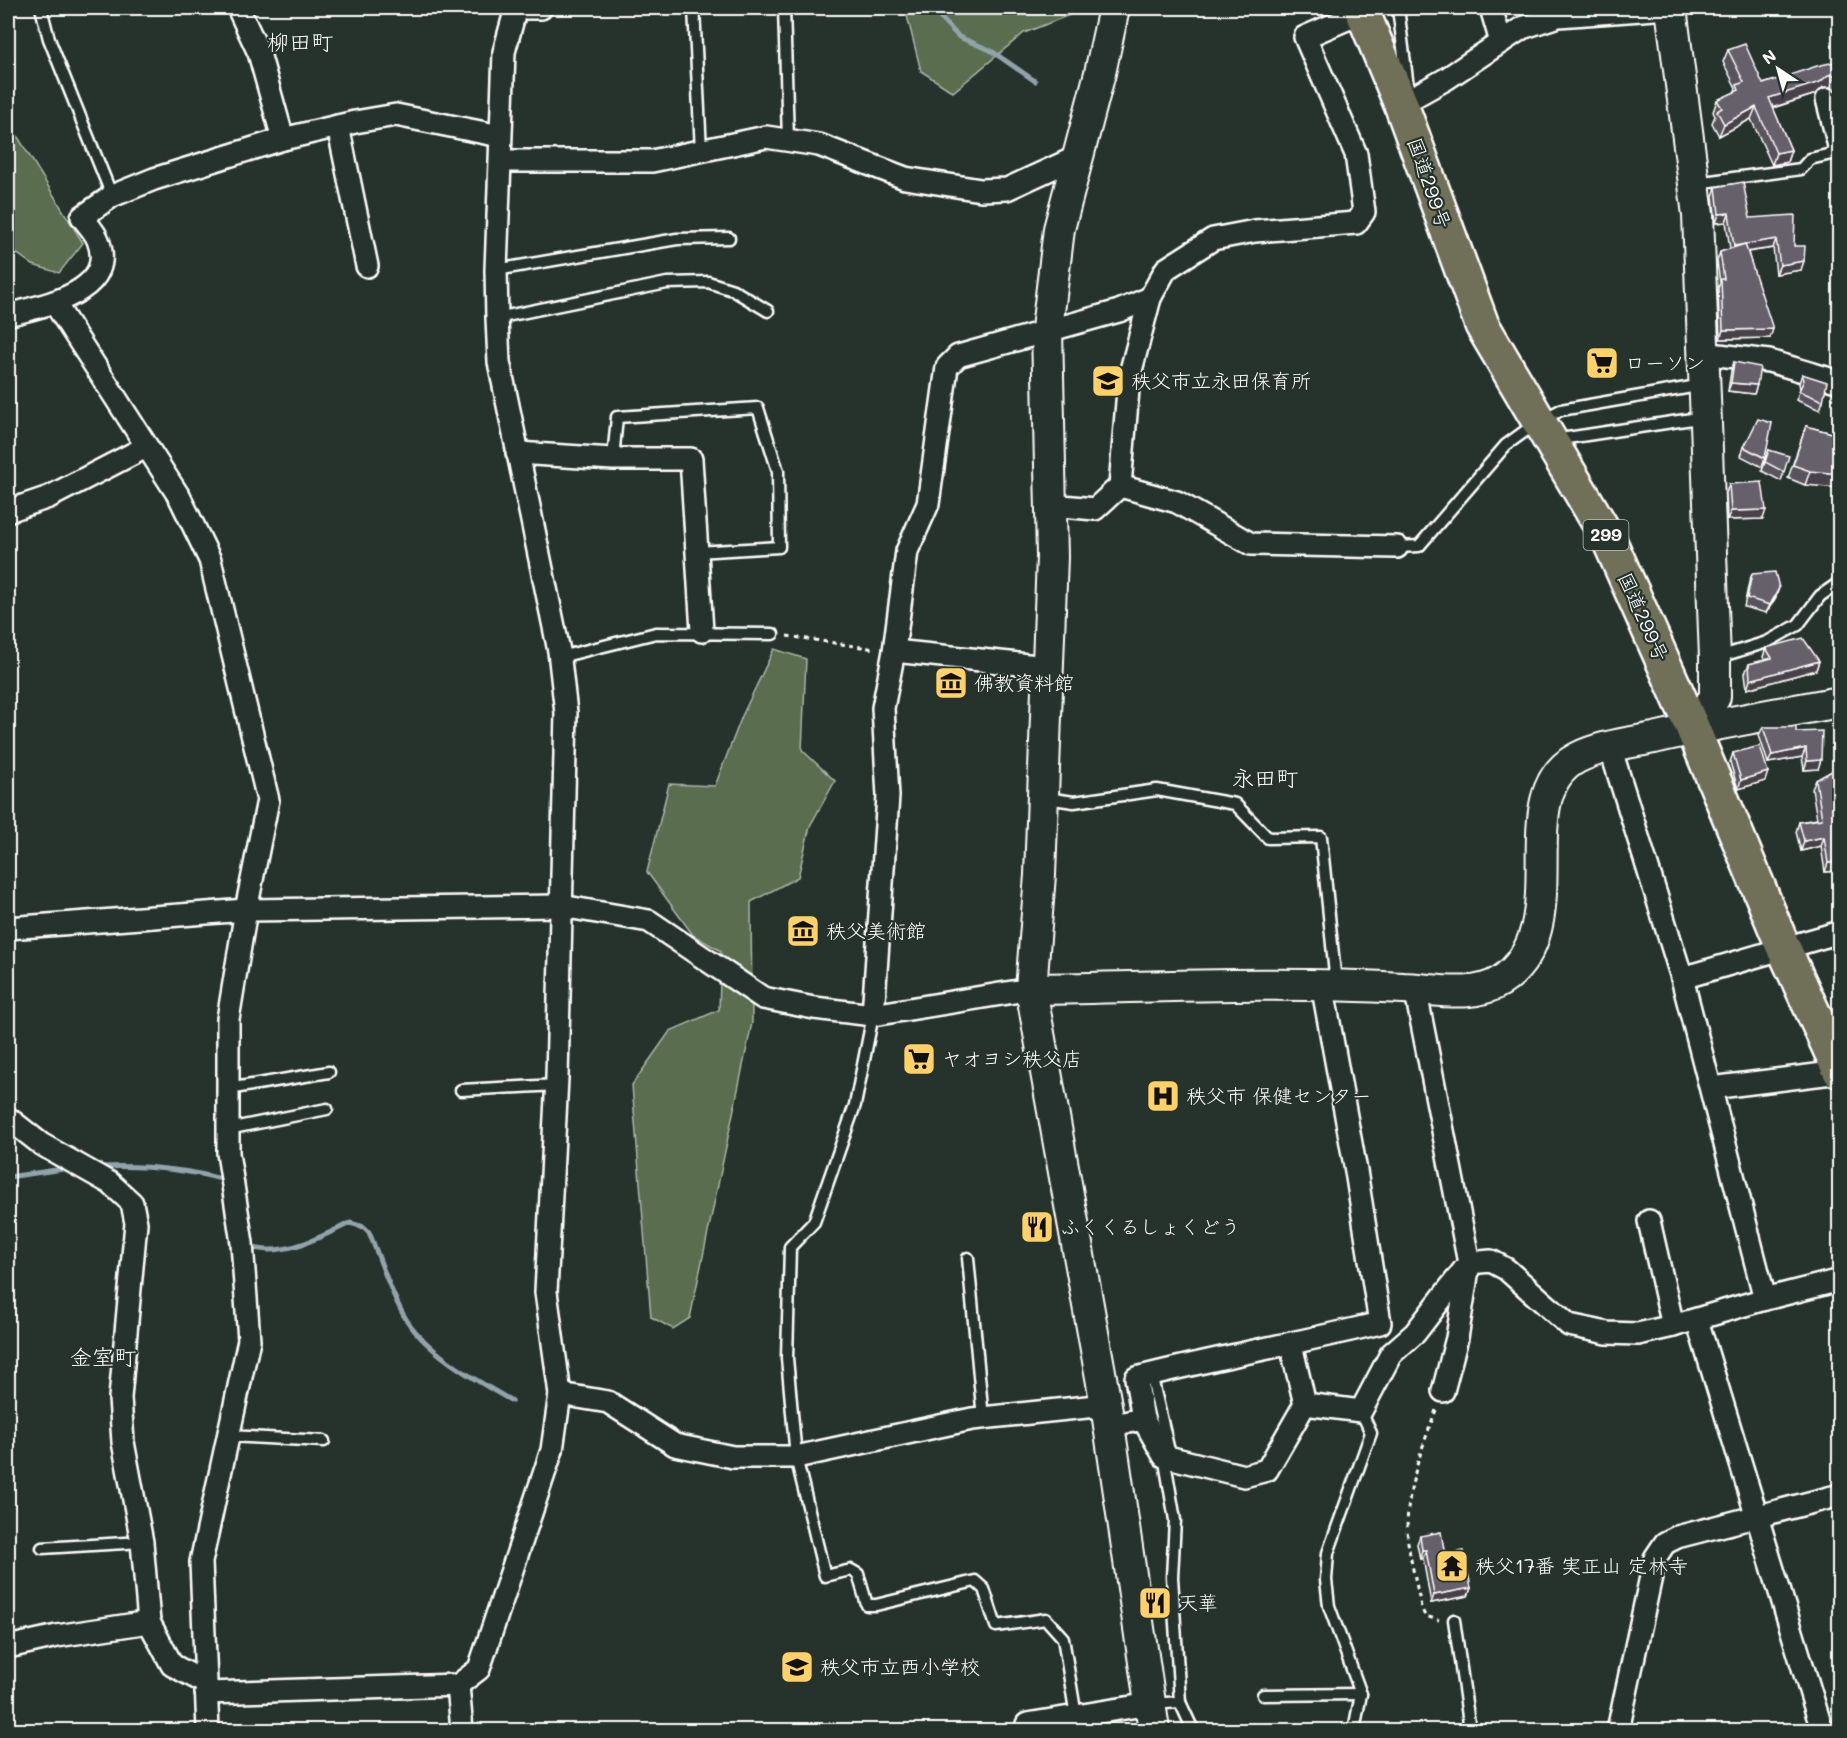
<svg xmlns="http://www.w3.org/2000/svg" width="1847" height="1738" font-family="Mali,'Klee One',sans-serif">
  <style>
    .green { fill: #5a6d50; stroke: #acb6a8; stroke-width: 1.5 }
    .lines { fill: none; stroke-linecap: round; stroke-linejoin: round }
    .stream { stroke: #92a3a9; stroke-width: 5 }
    .lane-casing { stroke: #fff; stroke-width: 15 }
    .street-casing { stroke: #fff; stroke-width: 26 }
    .secondary-casing { stroke: #fff; stroke-width: 34 }
    .highway-casing { stroke: #fff; stroke-width: 38 }
    .path { stroke: #fff; stroke-width: 3; stroke-dasharray: 4.5 4.5; stroke-linecap: butt }
    .lane { stroke: #26332d; stroke-width: 10 }
    .street { stroke: #26332d; stroke-width: 21 }
    .secondary { stroke: #26332d; stroke-width: 30 }
    .highway { stroke: #706f59; stroke-width: 33 }
    .wall { fill: #58535b; stroke: #fff; stroke-width: 1.5 }
    .shaded-wall { fill: #47434a; stroke: #fff; stroke-width: 1.5 }
    .building { fill: #66606a; stroke: #fff; stroke-width: 1.5 }
    .labels { text-anchor: middle; stroke-width: 4.5; stroke-linejoin: round; paint-order: stroke }
    .shield { fill: #26332d; stroke: #bec2c0; stroke-width: 1.5 }
    .shield-label { font-size: 18px; font-weight: bold; fill: #fff }
    .street-label { font-size: 20px; fill: #fff; stroke: #26332d }
    .poi-label { font-size: 20px; fill: #fff; stroke: #26332d; text-anchor: start }
    .quarter-label { font-size: 22px; fill: #fff; stroke: #26332d }
  </style>
  <rect width="100%" height="100%" fill="#26332d"/>
  <filter id="ink" filterUnits="userSpaceOnUse"><feTurbulence type="fractalNoise" baseFrequency=".0167" numOctaves="2"/><feDisplacementMap in="SourceGraphic" scale="12" xChannelSelector="R" yChannelSelector="G"/><feConvolveMatrix kernelMatrix="1 2 1 2 8 2 1 2 1" color-interpolation-filters="sRGB"/></filter>
  <g filter="url(#ink)">
    <g class="green">
      <polygon points="905,8 1087,8 1024,33 953,92 921,71"/>
      <polygon points="8,100 13,129 83,243 59,273 33,265 8,247"/>
      <polygon points="774,649 806,659 802,750 835,781 810,826 798,877 751,902 752,1023 690,1318 673,1329 651,1317 632,1085 670,1031 719,1010 721,951 693,935 647,872 669,784 715,786 742,716"/>
    </g>
    <g class="lines">
      <g class="stream">
        <polyline points="931,8 959,37 990,50 1035,81"/>
        <path d="M98,1167C142,1165 182,1168 225,1180V1183"/>
        <polyline points="8,1177 70,1168"/>
        <path d="M248,1246C281,1259 321,1237 350,1223L364,1227L369,1232C380,1259 389,1289 403,1314C423,1351 477,1381 512,1401"/>
      </g>
      <g class="lane-casing">
        <g id="lane">
          <polyline points="41,8 49,39 112,196"/>
          <polyline points="694,8 701,151"/>
          <polyline points="784,8 788,140"/>
          <polyline points="1398,8 1408,87"/>
          <polyline points="1696,183 1801,169 1810,159 1840,152"/>
          <polyline points="496,270 677,239 729,238"/>
          <polyline points="497,318 667,283 708,282 733,290 768,311"/>
          <polyline points="1554,440 1705,417"/>
          <polyline points="613,459 617,417 758,408 778,471 779,547 697,552"/>
          <polyline points="1397,547 1419,546 1506,445 1539,421 1561,410 1703,385"/>
          <polyline points="560,657 656,633 773,634"/>
          <polyline points="1719,657 1767,642 1798,625 1820,596 1840,582"/>
          <polyline points="1046,798 1074,802 1157,790 1235,804 1268,838 1321,837 1336,984"/>
          <polyline points="873,1015 855,1105 814,1222 790,1247 787,1358 796,1457 825,1576 851,1570 858,1574 867,1605 876,1605 975,1581 984,1589 996,1626 1046,1619 1063,1638 1076,1716"/>
          <polyline points="228,1089 329,1072"/>
          <polyline points="461,1090 557,1085"/>
          <polyline points="228,1129 327,1109"/>
          <polyline points="968,1258 983,1418"/>
          <polyline points="1151,1374 1169,1451"/>
          <polyline points="228,1436 324,1441"/>
          <polyline points="1164,1456 1175,1520 1172,1577 1180,1702"/>
          <polyline points="42,1548 142,1542"/>
          <polyline points="1454,1620 1470,1730"/>
          <polyline points="1263,1695 1361,1694"/>
          <polyline points="1152,1704 1180,1702 1193,1730"/>
          <polyline points="1354,1730 1361,1694 1329,1606 1326,1580 1328,1553 1371,1433 1361,1411"/>
        </g>
      </g>
      <g class="street-casing">
        <g id="street">
          <polyline points="238,8 259,53 283,139"/>
          <polyline points="516,8 541,8"/>
          <polyline points="1491,8 1501,42"/>
          <polyline points="1827,99 1840,150"/>
          <polyline points="1402,107 1410,99 1446,79 1522,28 1558,16 1669,8"/>
          <polyline points="338,126 367,266"/>
          <polyline points="501,161 652,161 766,137 819,145 905,178 981,190 1007,189 1079,156"/>
          <polyline points="54,302 180,498 210,560 268,800 246,910 228,1019 228,1153 242,1243 249,1340 201,1562 208,1730"/>
          <path d="M8,315C43,305 118,293 98,240C95,232 87,224 82,217L112,196L154,179L283,139L355,122L396,115L500,136"/>
          <polyline points="1702,353 1769,361 1840,382"/>
          <polyline points="517,453 613,459 691,459 702,631"/>
          <polyline points="1120,486 1177,502 1251,544 1397,547"/>
          <polyline points="1051,505 1095,509 1120,486 1129,378 1150,298"/>
          <polyline points="8,511 49,497 146,447"/>
          <polyline points="894,651 1048,667"/>
          <polyline points="1610,747 1682,978 1765,1299"/>
          <polyline points="8,928 246,910 561,906 649,921 763,998 814,1008 873,1015 1031,989"/>
          <polyline points="1682,978 1840,932"/>
          <polyline points="1415,988 1469,1263 1457,1338 1443,1391"/>
          <polyline points="873,1015 888,796 883,708 894,651 907,551 928,504 947,367 958,356 1119,311 1150,298 1166,269 1213,239 1255,231 1356,223 1364,212 1356,154 1305,37 1363,12"/>
          <polyline points="1711,1088 1840,1072"/>
          <polyline points="8,1118 41,1144 110,1183 132,1203 136,1223 120,1398 123,1442 142,1542 149,1622 172,1665 204,1682"/>
          <polyline points="1649,1221 1673,1326"/>
          <polyline points="1697,1320 1822,1730"/>
          <polyline points="1291,1345 1305,1404"/>
          <polyline points="560,1394 608,1402 675,1445 733,1457 796,1457 972,1419 1106,1405"/>
          <path d="M1143,1419L1136,1378C1217,1357 1299,1343 1380,1323L1356,1171L1322,984"/>
          <polyline points="1109,1426 1143,1419 1164,1456 1244,1476 1267,1470 1305,1404 1361,1411 1391,1354 1415,1333 1469,1263 1491,1261 1506,1269 1569,1325 1607,1333 1638,1334 1673,1326 1765,1299 1840,1280"/>
          <polyline points="8,1647 57,1636 149,1622"/>
          <polyline points="458,1685 462,1730"/>
          <polyline points="206,1693 458,1685 479,1669 552,1450 560,1394 546,1292 557,1078 566,713 559,651 499,362 497,318 496,270 504,52 516,8"/>
          <polyline points="1028,1730 1027,1724 1150,1704"/>
          <polyline points="1618,1730 1655,1558 1665,1543 1677,1537 1840,1495"/>
        </g>
      </g>
      <g class="secondary-casing">
        <g id="secondary">
          <polyline points="1114,8 1100,73 1059,229 1047,329 1052,557 1040,875 1031,989 1106,1405 1154,1730"/>
          <polyline points="1671,8 1698,215 1715,658 1715,697 1693,729"/>
          <path d="M1031,989C1155,987 1279,981 1403,988C1434,989 1473,999 1501,981C1580,928 1505,796 1577,758C1600,746 1629,743 1654,738C1716,724 1778,713 1840,702"/>
        </g>
      </g>
      <g class="highway-casing">
        <polyline id="highway" points="1361,8 1402,107 1482,325 1609,540 1693,729 1784,949 1840,1071"/>
      </g>
      <g class="path">
        <polyline points="787,636 875,649"/>
        <path d="M1436,1410C1421,1450 1403,1498 1408,1542C1411,1564 1417,1585 1421,1607L1425,1616L1439,1620"/>
        <polyline points="1516,1730 1550,1728 1562,1730"/>
      </g>
      <use href="#lane" class="lane"/>
      <use href="#street" class="street"/>
      <use href="#secondary" class="secondary"/>
      <use href="#highway" class="highway"/>
    </g>
    <g class="wall">
      <polygon points="1728,50 1763,84 1839,61 1839,91 1837,91 1831,87 1823,87 1816,94 1773,108 1791,150 1787,162 1772,165 1751,119 1719,136 1712,123 1715,116 1713,112 1717,100 1734,93 1736,88 1723,62"/>
      <polygon points="1716,187 1750,218 1794,246 1801,270 1776,274 1773,248 1748,252 1770,338 1720,339 1718,288 1720,283 1717,261 1720,252 1730,249 1726,222 1716,223 1713,196"/>
      <polygon points="1734,362 1757,385 1754,394 1728,391 1731,371"/>
      <polygon points="1802,374 1823,401 1820,410 1796,400 1800,389 1799,383"/>
      <polygon points="1806,426 1839,435 1805,485 1788,478"/>
      <polygon points="1744,447 1765,458 1762,467 1741,456"/>
      <polygon points="1769,450 1784,472 1781,481 1762,471"/>
      <polygon points="1729,484 1763,519 1727,520 1726,493"/>
      <polygon points="1752,574 1776,597 1766,613 1744,607 1749,582"/>
      <polygon points="1766,648 1819,661 1816,670 1747,689 1745,673 1749,664 1765,660 1763,657"/>
      <polygon points="1763,727 1796,732 1818,769 1804,770 1802,757 1768,763 1759,735"/>
      <polygon points="1733,753 1765,781 1738,789 1730,762"/>
      <polygon points="1839,767 1839,871 1825,872 1821,846 1801,851 1796,832 1799,822 1817,819 1812,789 1816,780"/>
      <polygon points="1420,1536 1445,1555 1471,1588 1468,1596 1431,1603 1423,1558 1420,1559 1417,1544"/>
    </g>
    <g class="shaded-wall">
      <polygon points="1828,75 1835,75 1831,87 1823,87 1816,94 1765,110 1769,98"/>
      <polygon points="1756,107 1751,119 1719,136 1724,124"/>
      <polygon points="1791,150 1787,162 1772,165 1776,153"/>
      <polygon points="1729,213 1726,222 1716,223 1719,214"/>
      <polygon points="1776,239 1773,248 1731,254 1734,246"/>
      <polygon points="1804,261 1801,270 1776,274 1780,265"/>
      <polygon points="1773,329 1770,338 1720,339 1723,330"/>
      <polygon points="1731,383 1757,385 1754,394 1728,391"/>
      <polygon points="1810,471 1839,474 1839,488 1805,485"/>
      <polygon points="1766,510 1763,519 1727,520 1731,511"/>
      <polygon points="1779,588 1776,597 1766,613 1770,605"/>
      <polygon points="1819,661 1816,670 1747,689 1750,680"/>
      <polygon points="1806,748 1802,757 1768,763 1772,755"/>
      <polygon points="1821,760 1818,769 1804,770 1807,761"/>
      <polygon points="1768,772 1765,781 1738,789 1741,780"/>
      <polygon points="1824,837 1821,846 1801,851 1804,841"/>
      <polygon points="1839,862 1839,871 1825,872 1828,863"/>
      <polygon points="1422,1550 1426,1550 1423,1558 1420,1559"/>
      <polygon points="1471,1588 1468,1596 1431,1603 1434,1595"/>
    </g>
    <g class="building">
      <polygon points="1745,44 1763,84 1817,66 1839,61 1839,78 1835,75 1828,75 1820,82 1769,98 1791,150 1776,153 1756,107 1724,124 1717,111 1722,108 1717,100 1739,90 1737,85 1744,82 1728,50"/>
      <polygon points="1743,182 1750,218 1795,215 1794,246 1805,246 1804,261 1780,265 1776,239 1734,246 1729,213 1719,214 1716,187"/>
      <polygon points="1745,244 1773,329 1723,330 1721,279 1724,279 1720,252"/>
      <polygon points="1734,362 1760,367 1757,385 1731,383"/>
      <polygon points="1802,374 1827,382 1823,401 1799,391 1804,380"/>
      <polygon points="1758,419 1772,423 1765,458 1744,447"/>
      <polygon points="1806,426 1839,435 1839,474 1810,471 1793,465"/>
      <polygon points="1769,450 1789,456 1784,472 1765,462"/>
      <polygon points="1762,482 1766,510 1731,511 1729,484"/>
      <polygon points="1775,572 1779,588 1770,605 1747,598 1752,574"/>
      <polygon points="1803,638 1819,661 1750,680 1749,664 1772,658 1766,648"/>
      <polygon points="1763,727 1796,727 1796,732 1822,731 1821,760 1807,761 1806,748 1772,755"/>
      <polygon points="1760,746 1768,772 1741,780 1733,753"/>
      <polygon points="1839,767 1839,862 1828,863 1824,837 1804,841 1799,822 1822,819 1816,780"/>
      <polygon points="1441,1532 1445,1555 1464,1551 1471,1588 1434,1595 1426,1550 1422,1550 1420,1536"/>
    </g>
  </g>
  <defs>
    <g id="supermarket-square" transform="scale(1.725)"><rect x="-9" y="-9" width="18" height="18" rx="4" fill="#ffd166" stroke="#26332d"/><path d="M-6-5.5h2.5l.6 2H6L4.5 2H-2.5L-4.4-4H-6ZM-1.5 3.2a1.3 1.3 0 1 0 .1 0ZM3 3.2a1.3 1.3 0 1 0 .1 0Z" fill="#111"/></g>
    <g id="school-square" transform="scale(1.725)"><rect x="-9" y="-9" width="18" height="18" rx="4" fill="#ffd166" stroke="#26332d"/><path d="M0-5L7-2L0 1L-7-2ZM-4 1L0 2.5L4 1V4Q0 6-4 4Z" fill="#111"/></g>
    <g id="museum-square" transform="scale(1.725)"><rect x="-9" y="-9" width="18" height="18" rx="4" fill="#ffd166" stroke="#26332d"/><path d="M0-6L6-3V-2H-6V-3ZM-5-1h2V3h-2ZM-1-1h2V3h-2ZM3-1h2V3H3ZM-6 4H6V6H-6Z" fill="#111"/></g>
    <g id="hospital-square" transform="scale(1.725)"><rect x="-9" y="-9" width="18" height="18" rx="4" fill="#ffd166" stroke="#26332d"/><path d="M-5-5h3v3.5h4V-5h3V5h-3V1.5h-4V5h-3Z" fill="#111"/></g>
    <g id="restaurant-square" transform="scale(1.725)"><rect x="-9" y="-9" width="18" height="18" rx="4" fill="#ffd166" stroke="#26332d"/><path d="M-5-6h1v4h1v-4h1v4h1v-4h1v5L-1.5 .5V6h-2V.5L-5-1ZM5-6V6H3V1.5H1.5Q1.5-4 5-6Z" fill="#111"/></g>
    <g id="temple-square" transform="scale(1.725)"><rect x="-9" y="-9" width="18" height="18" rx="4" fill="#ffd166" stroke="#26332d"/><path d="M0-6L5-2H3V0L6.5 2.5H4V6H1.5V3h-3V6H-4V2.5H-6.5L-3 0V-2H-5Z" fill="#111"/></g>
  </defs>
  <g fill-rule="evenodd">
    <use href="#supermarket-square" x="1602" y="363"/>
    <use href="#school-square" x="1108" y="381"/>
    <use href="#museum-square" x="951" y="683"/>
    <use href="#museum-square" x="803" y="931"/>
    <use href="#supermarket-square" x="919" y="1059"/>
    <use href="#hospital-square" x="1163" y="1096"/>
    <use href="#restaurant-square" x="1037" y="1227"/>
    <use href="#temple-square" x="1452" y="1566"/>
    <use href="#restaurant-square" x="1155" y="1603"/>
    <use href="#school-square" x="797" y="1667"/>
  </g>
  <g class="labels">
    <rect class="shield" x="1583.5" y="520" width="45" height="30" rx="4.5"/>
    <g class="shield-label">
      <text x="1606" y="541">299</text>
    </g>
    <g class="street-label">
      <text transform="translate(1429 183) rotate(71)" y="7">国道299号</text>
      <text transform="translate(1643 617) rotate(66)" y="7">国道299号</text>
    </g>
    <g class="poi-label">
      <text x="1625" y="370">ローソン</text>
      <text x="1131" y="388">秩父市立永田保育所</text>
      <text x="974" y="690">佛教資料館</text>
      <text x="826" y="938">秩父美術館</text>
      <text x="942" y="1066">ヤオヨシ秩父店</text>
      <text x="1186" y="1103">秩父市 保健センター</text>
      <text x="1060" y="1234">ふくくるしょくどう</text>
      <text x="1475" y="1573">秩父17番 実正山 定林寺</text>
      <text x="1178" y="1610">天華</text>
      <text x="820" y="1674">秩父市立西小学校</text>
    </g>
    <g class="quarter-label">
      <text x="300" y="50">柳田町</text>
      <text x="1265" y="786">永田町</text>
      <text x="103" y="1365">金室町</text>
    </g>
  </g>
  <rect width="1847" height="1738" fill="none" stroke="#26332d" stroke-width="30"/>
  <rect x="15" y="15" width="1817" height="1708" fill="none" stroke="#fff" stroke-width="2" filter="url(#ink)"/>
  <g transform="translate(1778 69) rotate(324)" stroke="#26332d" stroke-width="4.5" paint-order="stroke">
  <path d="M0-4.5L10 22L0 15L-10 22Z" fill="#ffffff"/>
  <text y="-9" font-size="16" font-weight="bold" text-anchor="middle" fill="#ffffff">N</text>
  </g>
</svg>
